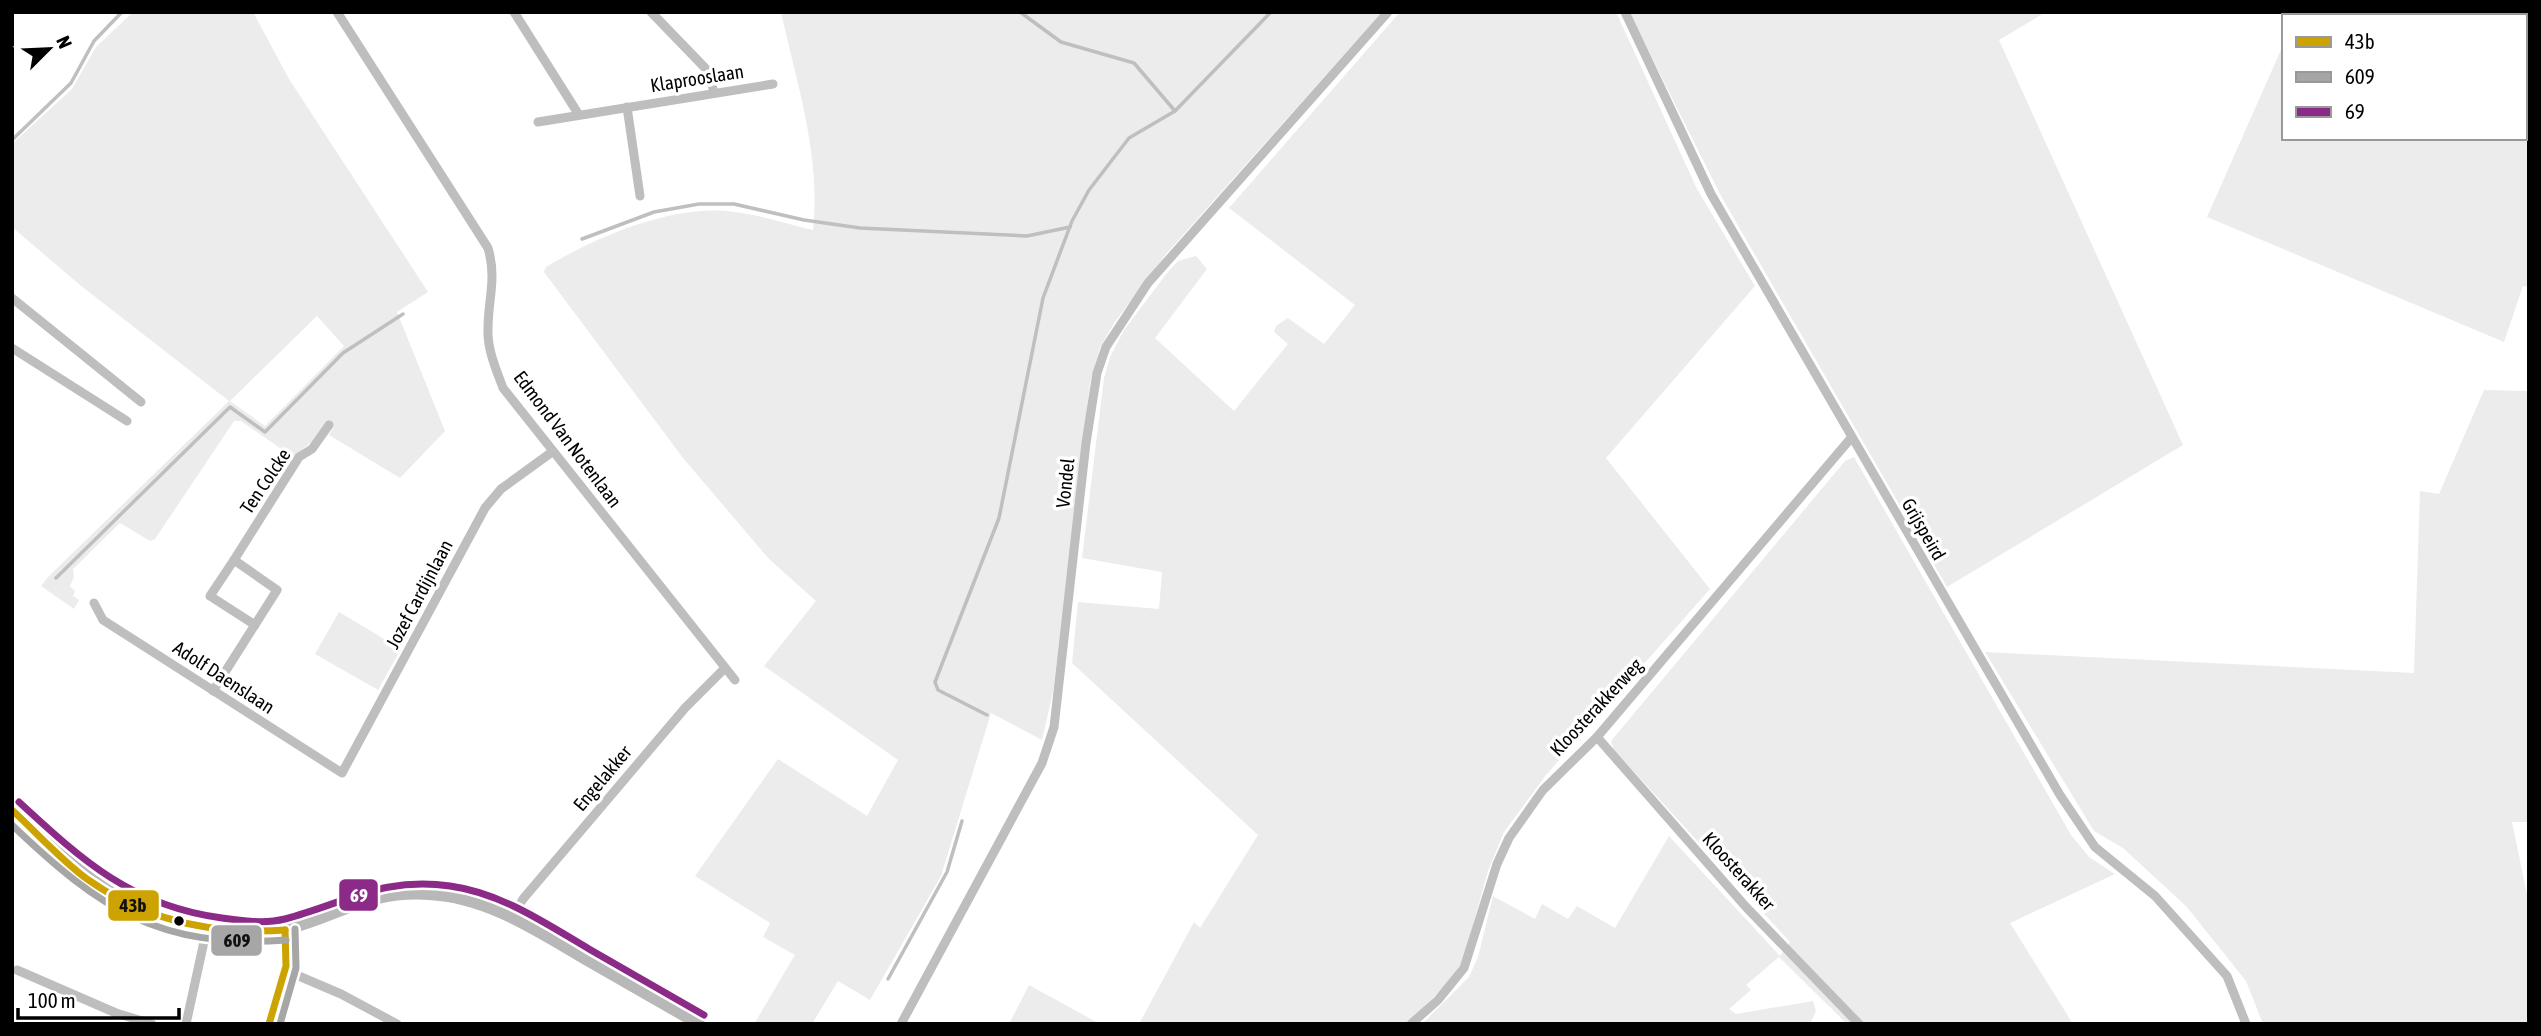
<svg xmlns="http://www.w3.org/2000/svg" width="2541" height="1036" font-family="'Asap Condensed',sans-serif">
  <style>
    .green { fill: #ececec; fill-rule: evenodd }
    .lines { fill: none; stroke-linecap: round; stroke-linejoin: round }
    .stream { stroke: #bfbfbf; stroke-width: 3.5 }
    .minor { stroke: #bebebe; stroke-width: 9 }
    .tertiary { stroke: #bebebe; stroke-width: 10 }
    .secondary { stroke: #b8b8b8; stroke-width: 12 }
    .bus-1-casing { stroke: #fff; stroke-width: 12 }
    .bus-2-casing { stroke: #fff; stroke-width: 12 }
    .bus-3-casing { stroke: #fff; stroke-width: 12 }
    .bus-1 { stroke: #cca300; stroke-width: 7 }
    .bus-2 { stroke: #a6a6a6; stroke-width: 7 }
    .bus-3 { stroke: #8c2b87; stroke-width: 7 }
    .bus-dot { fill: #000; stroke: #fff; stroke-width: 2.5 }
    .labels { text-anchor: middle; stroke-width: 7; stroke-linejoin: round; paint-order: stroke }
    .street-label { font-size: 19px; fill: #000; stroke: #fff }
    .line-badge { stroke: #fff; stroke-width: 2.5 }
    .badge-label { font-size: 19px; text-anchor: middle; font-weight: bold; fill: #fff }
    .pale-badge-label { font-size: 19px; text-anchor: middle; font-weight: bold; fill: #111 }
  </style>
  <rect width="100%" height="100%" fill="#fff"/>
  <g class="green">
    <path d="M133,12H253L289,79L428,292L397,312L445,431L400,478L329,435L334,426L327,421L314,440L293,457L241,421H234L155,539L150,541L120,523L73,569L74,577L70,586L75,591L73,596L79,600L74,609L41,586L47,578L229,401L80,285L12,227V144L72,89L96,47ZM317,316L344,346L265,426L230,401Z"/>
    <path d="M781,12H1382L1167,253L1114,323L1100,348L1090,383L1053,692L1042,740L991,713L941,876L870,1000L838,981L812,1024H754L795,955L763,937L770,923L695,876L778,759L867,816L898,760L764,666L816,601L769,559L683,458L544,272L546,267C596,237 675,203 734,212C761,215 787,224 813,230C821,155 797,85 781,12Z"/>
    <polygon points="1400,12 1616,12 1697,189 1755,286 1606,458 1710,589 1546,775 1504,832 1488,871 1463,961 1449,982 1406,1024 1139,1024 1194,922 1200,928 1258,835 1072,663 1078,602 1159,609 1162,572 1082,558 1104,378 1110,357 1124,330 1167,273 1178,261 1196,256 1207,269 1155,338 1234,411 1288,344 1274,332 1276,326 1288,318 1324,344 1355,305 1229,208"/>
    <polygon points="1629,12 2046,12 1999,40 2183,445 1947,587 1721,196"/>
    <polygon points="2299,12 2457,12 2455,16 2297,16"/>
    <polygon points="2515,12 2529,12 2529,287 2523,286 2504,342 2207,217 2284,43 2284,138 2525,138 2525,16 2514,16"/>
    <polygon points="2484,390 2529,391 2529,822 2512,822 2529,904 2529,1024 2263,1024 2246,981 2186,906 2123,848 2094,831 1985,652 2414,673 2420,491 2439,494"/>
    <polygon points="1854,457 2071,835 2089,857 2115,874 2010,923 2073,1024 1847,1024 1779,957 1746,985 1751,990 1729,1009 1736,1014 1813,1001 1816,1011 1810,1024 1422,1024 1469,977 1478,957 1493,896 1535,919 1542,904 1568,919 1577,906 1615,928 1669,836 1780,956 1790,942 1614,750 1611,741 1845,461"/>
    <polygon points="339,612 401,649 378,690 315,654"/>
    <polygon points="1029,985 1100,1024 1009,1024"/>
  </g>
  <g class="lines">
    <g class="stream">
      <polyline points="1020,12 1061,42 1134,63 1175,111"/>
      <polyline points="12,140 71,83 94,41 122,12"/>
      <polyline points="582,239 654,212 699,204 734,204 804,220 860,228 1027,236 1070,227"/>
      <polyline points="56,578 230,407 265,432 343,353 403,314"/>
      <polyline points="987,715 938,690 935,682 999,518 1043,298 1072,221 1089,190 1129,138 1175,111 1271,12"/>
      <polyline points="888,979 947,872 962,821"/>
    </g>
    <g class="minor">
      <path d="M337,12L488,248C497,279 488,299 488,329C487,349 496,369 503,388L735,680"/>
      <polyline points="514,12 579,115"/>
      <polyline points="651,12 709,72 714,93"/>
      <polyline points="1625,12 1711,194 2060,795 2095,847 2155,896 2227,976 2246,1024"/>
      <polyline points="627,107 640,196"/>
      <polyline points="538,122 773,84"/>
      <polyline points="12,298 141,402"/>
      <polyline points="12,348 127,421"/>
      <polyline points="234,560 210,596 255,625"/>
      <polyline points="94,603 103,620 342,773 485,508 501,489 552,452"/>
      <polyline points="213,691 277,590 234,560 299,457 312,449 329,425"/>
      <polyline points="1597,737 1746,907 1859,1024"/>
      <polyline points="512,917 523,899 685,708 725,668"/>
      <polyline points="17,970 116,1013 152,1024"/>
      <polyline points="287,971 341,994 397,1024"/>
      <polyline points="186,1024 207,928"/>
      <polyline points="901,1024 1042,763 1054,727 1086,443 1097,373 1106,347 1148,283 1388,12"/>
      <polyline points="1411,1024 1438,1000 1464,968 1497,864 1509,838 1543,790 1597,737 1851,438"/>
    </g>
    <path class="tertiary" d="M269,1024C281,991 291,965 285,930"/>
    <path class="secondary" d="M12,810C83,875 127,922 229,930C248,931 268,934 287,929C340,915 369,890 429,894C487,897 536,930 584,958C623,980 661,1002 699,1024"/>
    <g class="bus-1-casing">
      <g id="bus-1">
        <path d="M12,810C37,833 60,859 87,879C146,921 214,935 285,930"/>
        <polyline points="269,1024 286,966 285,930"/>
      </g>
    </g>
    <g class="bus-2-casing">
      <g id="bus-2">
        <path d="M12,825C100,909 159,949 286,940"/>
        <polyline points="280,1024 296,968 295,929"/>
      </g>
    </g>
    <g class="bus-3-casing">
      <path id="bus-3" d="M19,802C83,861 132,906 222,918C242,921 265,924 285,919C345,903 385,876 450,886C501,893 545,923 589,949C627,971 666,993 704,1015"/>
    </g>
    <use href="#bus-1" class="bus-1"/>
    <use href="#bus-2" class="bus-2"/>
    <use href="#bus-3" class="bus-3"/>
  </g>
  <circle class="bus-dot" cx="179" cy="921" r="6"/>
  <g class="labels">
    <g class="street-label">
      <text transform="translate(697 78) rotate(-9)" y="7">Klaprooslaan</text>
      <text transform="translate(568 439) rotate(53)" y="7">Edmond Van Notenlaan</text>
      <text transform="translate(265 481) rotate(-56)" y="7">Ten Colcke</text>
      <text transform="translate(1065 483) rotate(-84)" y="7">Vondel</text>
      <text transform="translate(1924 529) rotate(60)" y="7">Grijspeird</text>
      <text transform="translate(419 594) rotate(-62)" y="7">Jozef Cardijnlaan</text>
      <text transform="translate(224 677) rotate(33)" y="7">Adolf Daenslaan</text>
      <text transform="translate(1596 707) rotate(-47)" y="7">Kloosterakkerweg</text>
      <text transform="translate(602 778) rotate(-50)" y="7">Engelakker</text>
      <text transform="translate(1739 871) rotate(48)" y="7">Kloosterakker</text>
    </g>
  </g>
  <g class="line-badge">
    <rect x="338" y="878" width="41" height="34" rx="7" fill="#8c2b87"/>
    <rect x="107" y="889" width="53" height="33" rx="7" fill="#cca300"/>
    <rect x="210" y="924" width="53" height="33" rx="7" fill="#a6a6a6"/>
  </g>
  <g class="badge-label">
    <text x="359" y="902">69</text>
  </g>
  <g class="pale-badge-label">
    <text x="133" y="912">43b</text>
    <text x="237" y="947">609</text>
  </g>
  <rect width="2541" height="1036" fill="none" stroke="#000000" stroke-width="28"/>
  <rect x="2282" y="14" width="245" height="126" fill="#ffffff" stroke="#999999" stroke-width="2"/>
  <rect x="2296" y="37" width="35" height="10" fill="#cca300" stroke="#999999" stroke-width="2"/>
  <text x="2345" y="49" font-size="21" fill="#000000">43b</text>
  <rect x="2296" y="72" width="35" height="10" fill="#a6a6a6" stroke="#999999" stroke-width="2"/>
  <text x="2345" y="84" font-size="21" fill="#000000">609</text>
  <rect x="2296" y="107" width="35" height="10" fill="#8c2b87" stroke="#999999" stroke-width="2"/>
  <text x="2345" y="119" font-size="21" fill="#000000">69</text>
  <g transform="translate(49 49) rotate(66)" stroke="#ffffff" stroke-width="5" paint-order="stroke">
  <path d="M0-5L12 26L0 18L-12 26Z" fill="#000000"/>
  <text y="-10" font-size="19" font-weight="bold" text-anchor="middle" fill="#000000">N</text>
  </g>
  <path d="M18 1008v10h161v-10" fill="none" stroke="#000000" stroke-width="3.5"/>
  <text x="28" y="1008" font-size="21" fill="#000000" stroke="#ffffff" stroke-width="5" paint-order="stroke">100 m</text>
</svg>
